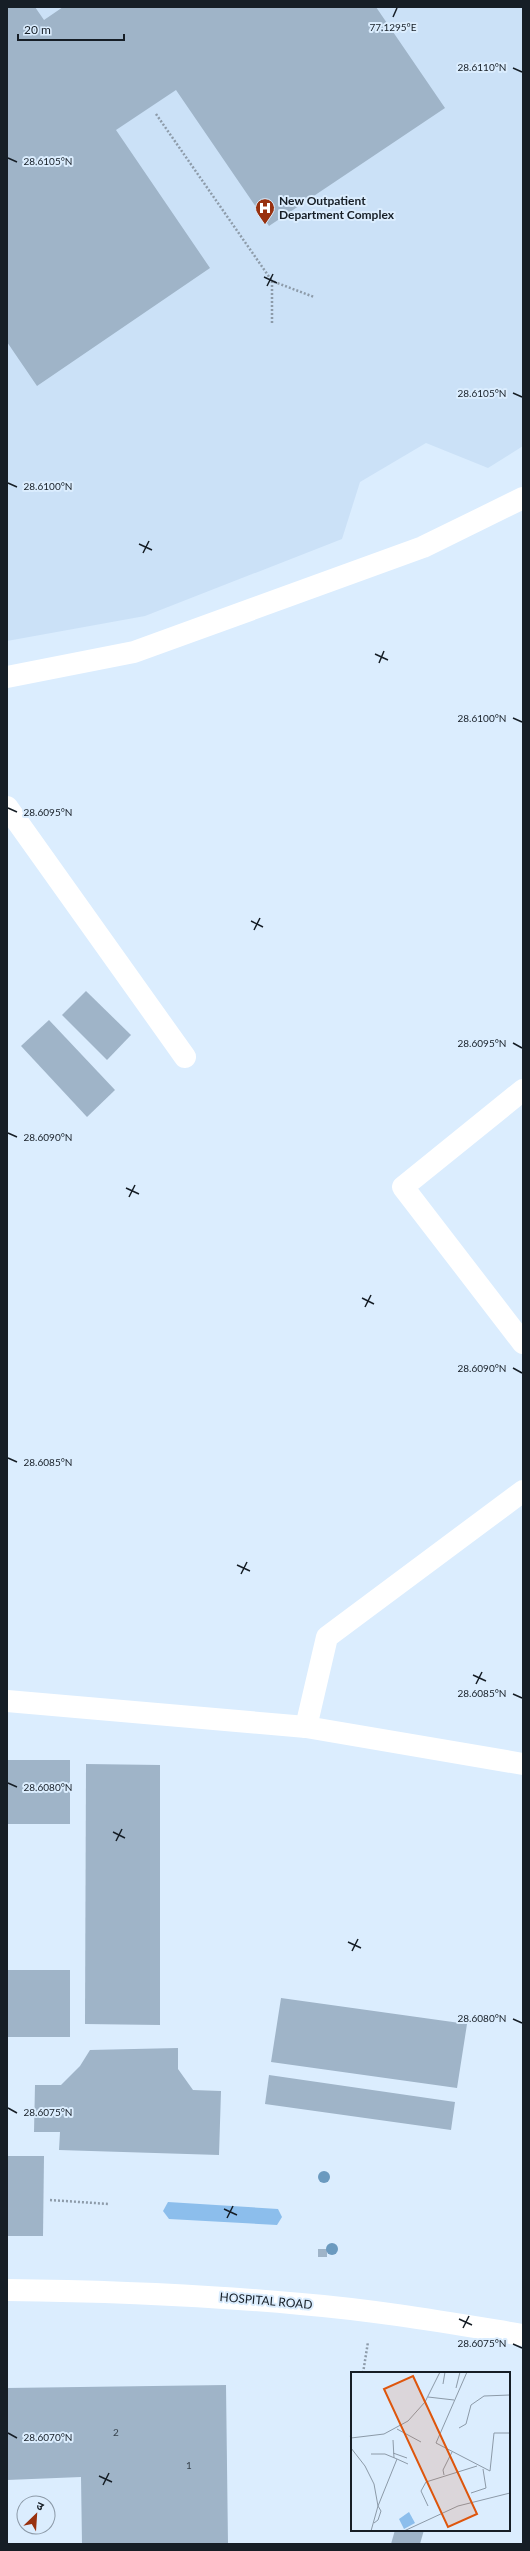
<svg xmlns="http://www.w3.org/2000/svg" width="530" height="2551" font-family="Lato,'Noto Sans Devanagari',sans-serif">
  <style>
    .built { fill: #cbe1f7 }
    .green { fill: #8cbeec }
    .building { fill: #9fb4c8 }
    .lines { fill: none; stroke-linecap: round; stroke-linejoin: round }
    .path { stroke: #8d9ba9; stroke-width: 2.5; stroke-dasharray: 2 2; stroke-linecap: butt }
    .minor { stroke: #fff; stroke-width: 22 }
    .tree { fill: #6b9abf }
    .ticks { fill: none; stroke: #161e26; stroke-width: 1.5 }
    .labels { text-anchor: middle; stroke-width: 4; stroke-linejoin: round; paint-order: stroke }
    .number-label { font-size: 10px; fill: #38444e }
    .poi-label { font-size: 12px; font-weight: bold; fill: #161e26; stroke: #dbedfe; text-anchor: start }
    .street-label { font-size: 12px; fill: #161e26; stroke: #dbedfe }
    .inset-road { fill: none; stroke: #8c9aa8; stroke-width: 1 }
    .view { fill: #de560d; fill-opacity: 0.15; stroke: #de560d; stroke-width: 2 }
    .inset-edge { fill: none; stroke: #161e26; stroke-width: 2 }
    .ticks-label { font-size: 10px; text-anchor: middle; fill: #161e26; stroke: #dbedfe; stroke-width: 4; stroke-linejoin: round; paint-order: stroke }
  </style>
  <rect width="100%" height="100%" fill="#dbedfe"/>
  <polygon class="built" points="7,7 523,7 523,446 488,468 426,443 360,482 342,539 145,616 7,641"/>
  <polygon class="green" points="168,2202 278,2209 282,2217 277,2225 169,2219 163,2211"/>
  <g class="building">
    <polygon points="7,7 35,7 44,20 63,7 376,7 445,108 269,226 176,90 116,130 210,268 37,386 7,342"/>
    <polygon points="86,991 131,1035 107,1060 62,1015"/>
    <polygon points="49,1020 115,1090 87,1117 21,1046"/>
    <rect x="7" y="1760" width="63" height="64"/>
    <polygon points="86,1764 160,1765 160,2025 85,2024"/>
    <rect x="7" y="1970" width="63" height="67"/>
    <polygon points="281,1998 467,2024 457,2088 271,2062"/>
    <polygon points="178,2048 178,2069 193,2090 221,2091 219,2155 59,2150 60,2132 34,2132 35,2085 61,2085 80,2066 90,2050"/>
    <polygon points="269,2075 455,2102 451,2130 265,2104"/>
    <polygon points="7,2156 44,2156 43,2236 7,2236"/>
    <rect x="318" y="2249" width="9" height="8"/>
    <polygon points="226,2385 228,2544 82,2544 81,2477 7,2480 7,2388"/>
    <polygon points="395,2530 424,2530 420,2544 391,2544"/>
  </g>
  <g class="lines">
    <g class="path">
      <polyline points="156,114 272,281"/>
      <polyline points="272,323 272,281 314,297"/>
      <polyline points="50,2200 109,2204"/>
      <polyline points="363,2373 368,2342"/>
      <polyline points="351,2437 352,2431"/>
    </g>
    <g class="minor">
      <polyline points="7,677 134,652 423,547 523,498"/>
      <polyline points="7,807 185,1057"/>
      <polyline points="523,1090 403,1187 523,1343"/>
      <polyline points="7,1701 306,1727 523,1764"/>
      <polyline points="306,1727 327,1637 523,1491"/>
      <path d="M7,2290C105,2291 203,2295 301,2304C375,2310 449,2323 523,2335"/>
    </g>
  </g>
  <g class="tree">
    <circle cx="324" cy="2177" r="6"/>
    <circle cx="332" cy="2249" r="6"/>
  </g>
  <path class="ticks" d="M393,17L397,8M513,68L522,72M8,158L17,162M264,277L277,283M267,286L273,274M513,393L522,397M8,483L17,487M139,544L152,550M143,553L149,541M375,654L388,660M379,663L384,651M513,718L522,722M8,808L17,812M251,921L263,927M254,930L260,918M513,1043L522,1048M8,1133L17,1137M126,1188L139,1194M129,1197L135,1185M362,1298L374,1304M365,1307L371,1295M513,1368L522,1373M8,1458L17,1462M237,1565L250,1571M241,1574L247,1562M473,1675L486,1681M476,1684L482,1672M513,1694L522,1698M8,1783L17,1787M113,1832L125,1838M116,1841L122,1829M348,1942L361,1948M352,1951L358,1939M513,2019L522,2023M8,2108L17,2113M224,2209L237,2215M227,2218L233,2206M459,2319L472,2325M463,2328L469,2316M513,2344L522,2348M8,2433L17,2438M99,2476L112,2482M103,2485L109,2473"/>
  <defs>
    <g id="hospital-pin" transform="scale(1)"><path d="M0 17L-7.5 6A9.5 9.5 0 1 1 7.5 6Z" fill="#98310f" stroke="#dbedfe"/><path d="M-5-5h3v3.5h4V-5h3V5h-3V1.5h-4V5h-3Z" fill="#fff"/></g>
  </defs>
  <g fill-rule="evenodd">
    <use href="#hospital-pin" x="265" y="208"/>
  </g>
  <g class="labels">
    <g class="number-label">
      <text x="116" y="2436">2</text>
      <text x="189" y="2469">1</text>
    </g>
    <g class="poi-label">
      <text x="279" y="205">New Outpatient<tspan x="279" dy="14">Department Complex</tspan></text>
    </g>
    <g class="street-label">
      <text transform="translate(266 2301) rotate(5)" y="4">HOSPITAL ROAD</text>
    </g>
  </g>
  <g transform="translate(351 2372)">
    <rect width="159" height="159" fill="#dbedfe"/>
    <path d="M58,140L64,151L53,157L48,147Z" fill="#8cbeec"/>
    <path class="inset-road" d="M116,0L85,71L139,99L143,61H159M92,12L94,0M105,16L109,0M77,25L103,28M108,56L115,52L120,33L133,24L159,23M46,57L70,70M0,66L33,62L57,49L74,30L89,0M42,68L43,86M0,76L14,94L23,112L27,134L20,159M42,81L56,86M20,82H34L46,87L27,134L30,139L27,148L23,151M46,87L57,92M93,103L92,98L101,80M120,121L135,116L132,97M77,134L70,119L75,110L126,94M53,159L107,134L159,121"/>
    <path class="view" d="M62,4L126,142L97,155L33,17Z"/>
    <rect width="159" height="159" class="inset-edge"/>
  </g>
  <g class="ticks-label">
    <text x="393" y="31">77.1295°E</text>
    <text x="482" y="71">28.6110°N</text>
    <text x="48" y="165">28.6105°N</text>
    <text x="482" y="397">28.6105°N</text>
    <text x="48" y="490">28.6100°N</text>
    <text x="482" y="722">28.6100°N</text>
    <text x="48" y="816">28.6095°N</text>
    <text x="482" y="1047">28.6095°N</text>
    <text x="48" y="1141">28.6090°N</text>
    <text x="482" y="1372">28.6090°N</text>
    <text x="48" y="1466">28.6085°N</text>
    <text x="482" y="1697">28.6085°N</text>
    <text x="48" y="1791">28.6080°N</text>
    <text x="482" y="2022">28.6080°N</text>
    <text x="48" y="2116">28.6075°N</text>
    <text x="482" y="2347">28.6075°N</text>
    <text x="48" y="2441">28.6070°N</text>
  </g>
  <rect width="530" height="2551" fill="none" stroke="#161e26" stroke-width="16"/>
  <g transform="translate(36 2515) rotate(25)"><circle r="19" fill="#dbedfe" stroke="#8c9aa8"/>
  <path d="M0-3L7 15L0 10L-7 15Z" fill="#98310f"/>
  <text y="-6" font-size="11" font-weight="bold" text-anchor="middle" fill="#161e26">उ</text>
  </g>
  <path d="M18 34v6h106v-6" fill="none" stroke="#161e26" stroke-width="2"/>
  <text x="24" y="34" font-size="12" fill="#161e26" stroke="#dbedfe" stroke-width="3" paint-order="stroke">20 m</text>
</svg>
